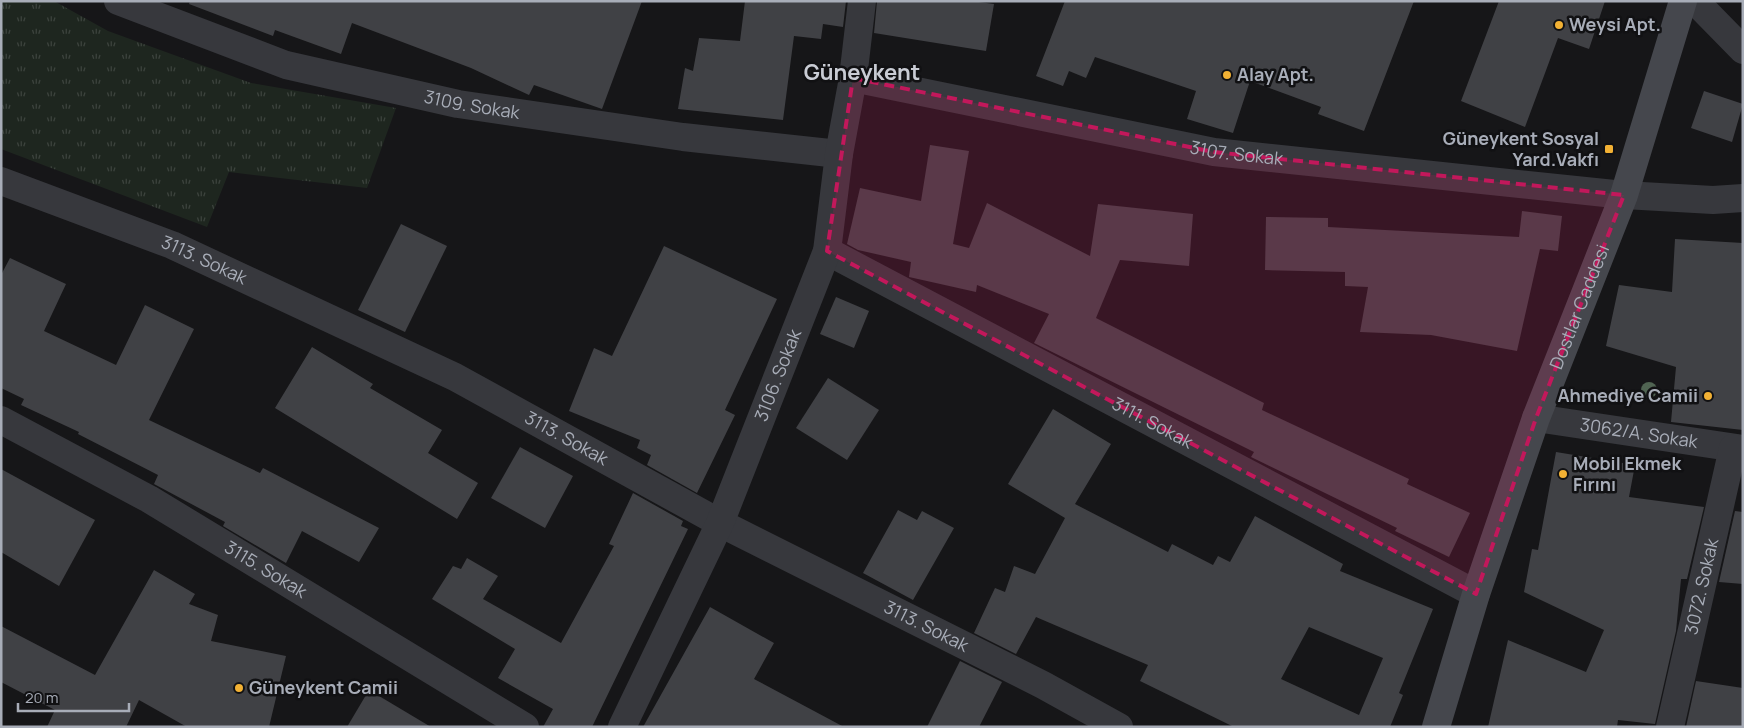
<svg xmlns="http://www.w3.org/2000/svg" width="1744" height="728" font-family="Manrope,sans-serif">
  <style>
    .park { fill: url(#park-tufts) }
    .building { fill: #404145; fill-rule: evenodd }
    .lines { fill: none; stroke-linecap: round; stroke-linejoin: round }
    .minor { stroke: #37383d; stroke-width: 28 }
    .tertiary { stroke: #37383d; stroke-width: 28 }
    .secondary { stroke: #45474d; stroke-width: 28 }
    .tree { fill: #506452 }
    .marked { fill: #c2185b; fill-opacity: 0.2; stroke: #c2185b; stroke-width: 4; stroke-dasharray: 10 6; stroke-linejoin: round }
    .poi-dot { fill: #f2b134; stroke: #111113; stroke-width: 2 }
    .labels { text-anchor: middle; stroke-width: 5; stroke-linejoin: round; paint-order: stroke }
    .poi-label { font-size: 18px; font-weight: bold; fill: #a8adb8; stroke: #111113; text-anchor: start }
    .street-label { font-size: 18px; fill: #a8adb8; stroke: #111113 }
    .district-label { font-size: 22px; font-weight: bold; fill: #c9ccd4; stroke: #111113 }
  </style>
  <defs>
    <pattern id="park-tufts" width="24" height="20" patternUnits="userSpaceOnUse" patternTransform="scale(1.25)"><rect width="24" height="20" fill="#1e261f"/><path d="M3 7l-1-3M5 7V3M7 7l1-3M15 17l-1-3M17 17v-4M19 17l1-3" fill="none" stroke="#3c433d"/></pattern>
  </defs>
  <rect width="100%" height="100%" fill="#161618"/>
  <polygon class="park" points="1,1 54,1 108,31 251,83 396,108 367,188 229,172 207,227 1,149"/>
  <g class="building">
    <polygon points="190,1 642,1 602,109 534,85 529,95 471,68 352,23 341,54 275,30 273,36 189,4"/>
    <polygon points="745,1 846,1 843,27 823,24 821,39 794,36 783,120 678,109 685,68 693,71 699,38 740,41"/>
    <polygon points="877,1 971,1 994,4 986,51 874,33"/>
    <polygon points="1065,1 1414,1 1364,131 1318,114 1321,107 1250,81 1233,133 1187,119 1196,91 1095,57 1086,78 1069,71 1063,86 1036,76"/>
    <polygon points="1499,1 1605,1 1589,49 1558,38 1525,127 1461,101"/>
    <polygon points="1704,91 1743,104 1732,142 1691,128"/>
    <polygon points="930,145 969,151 953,244 969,248 987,203 1090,256 1098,204 1193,214 1189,266 1120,260 1096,318 1264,403 1262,410 1409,479 1407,484 1470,513 1449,557 1395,531 1397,528 1251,457 1254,452 1034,343 1049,314 977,285 976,292 909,277 911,262 858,250 847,244 860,188 921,201"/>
    <polygon points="1522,211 1562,216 1558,251 1540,249 1517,351 1431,335 1360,332 1368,287 1345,286 1345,272 1265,270 1266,217 1328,218 1328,227 1519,237"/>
    <polygon points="401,224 447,246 405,332 358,310"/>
    <polygon points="1675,239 1743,243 1743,430 1671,422 1676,367 1606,346 1619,285 1672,292"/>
    <polygon points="664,246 777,299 725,410 735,415 697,493 647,465 651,455 637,448 640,440 569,411 594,348 612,356"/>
    <polygon points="10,258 66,284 44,331 116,365 145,305 194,329 149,420 260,473 263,468 379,528 359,562 302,531 286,563 223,526 225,522 154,484 158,475 78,434 79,432 21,405 24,399 1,388 1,275"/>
    <polygon points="836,297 869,311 854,348 820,334"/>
    <polygon points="312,347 373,384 370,388 442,430 428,453 478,483 457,519 275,408"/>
    <polygon points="828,378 879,410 847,460 796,428"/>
    <path d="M1053,409L1111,444L1075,504L1168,552L1172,544L1213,565L1218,556L1230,562L1255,516L1343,564L1340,571L1433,609L1399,693L1403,695L1390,727H1234L1140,681L1148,665L1036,617L1016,654L974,633L995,588L1005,592L1014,566L1035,574L1065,518L1008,484ZM1309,627L1383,658L1359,715L1281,679Z"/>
    <polygon points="520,447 573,476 545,528 491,498"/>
    <polygon points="1556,452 1635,465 1629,497 1704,507 1687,579 1681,579 1676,631 1655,724 1618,720 1617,727 1488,727 1508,640 1586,672 1604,630 1524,592 1532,549 1538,550"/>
    <polygon points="1,469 95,520 59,586 1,552"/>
    <polygon points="633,493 683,521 681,526 688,529 592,727 543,727 553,709 498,678 515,649 432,599 453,566 461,569 467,558 498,576 483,599 561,643 614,546 609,544"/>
    <polygon points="898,510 917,520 922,511 954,528 913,600 863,573"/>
    <polygon points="1735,511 1743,512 1743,584 1719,582"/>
    <polygon points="154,570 195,594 189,604 218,615 211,641 286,656 269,727 187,727 139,700 126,727 47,727 55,710 1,682 1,626 95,675"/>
    <polygon points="710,607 774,643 754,679 844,727 643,727"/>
    <polygon points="960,661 1002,682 979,727 927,727"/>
    <polygon points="1696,681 1743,688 1743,727 1686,727"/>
    <polygon points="369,690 431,727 347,727"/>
  </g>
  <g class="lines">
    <g class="minor">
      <path id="s1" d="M118,1L286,65L458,104L683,137L839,154"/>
      <polyline points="1695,1 1743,50"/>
      <path id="s2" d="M853,78L1214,152L1624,195"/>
      <path id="s3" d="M1,181L172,245L455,377L720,523L1043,685L1119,727"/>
      <path id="s4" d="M827,251L1476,594"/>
      <path id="s5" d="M1536,418L1743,449"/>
      <path id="s6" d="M1,420L149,499L525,727"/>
      <path id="s7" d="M622,727L720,523L827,251L839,154L853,78L862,1"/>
      <path id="s8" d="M1670,727L1733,448"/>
    </g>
    <polyline class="tertiary" points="1624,195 1713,200 1743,198"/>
    <path class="secondary" id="s9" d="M1436,727L1476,594L1536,418L1624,195L1683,1"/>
  </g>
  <circle class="tree" cx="1649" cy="390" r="8"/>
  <path class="marked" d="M853,78L1214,152L1624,195L1536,418L1476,594L827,251Z"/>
  <g class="poi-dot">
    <circle cx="1559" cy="25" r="5"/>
    <circle cx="1227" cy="75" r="5"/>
    <rect x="1604" y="144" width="10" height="10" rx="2.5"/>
    <circle cx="1708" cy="396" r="5"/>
    <circle cx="1563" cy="474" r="5"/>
    <circle cx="239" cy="688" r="5"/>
  </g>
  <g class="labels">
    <g class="poi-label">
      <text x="1569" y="31">Weysi Apt.</text>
      <text x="1237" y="81">Alay Apt.</text>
      <text x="1599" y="145" text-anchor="end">Güneykent Sosyal<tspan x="1599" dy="21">Yard.Vakfı</tspan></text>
      <text x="1698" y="402" text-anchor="end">Ahmediye Camii</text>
      <text x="1573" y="470">Mobil Ekmek<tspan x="1573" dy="21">Fırını</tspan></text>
      <text x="249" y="694">Güneykent Camii</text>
    </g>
    <g class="street-label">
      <text dy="6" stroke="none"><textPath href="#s1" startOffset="370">3109. Sokak</textPath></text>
      <text dy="6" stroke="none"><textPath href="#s2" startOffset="391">3107. Sokak</textPath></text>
      <text dy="6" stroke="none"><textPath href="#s3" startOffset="218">3113. Sokak</textPath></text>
      <text dy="6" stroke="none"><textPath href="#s9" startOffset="444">Dostlar Caddesi</textPath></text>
      <text dy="6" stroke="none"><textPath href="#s7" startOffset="385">3106. Sokak</textPath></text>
      <text dy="6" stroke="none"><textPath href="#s4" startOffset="368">3111. Sokak</textPath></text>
      <text dy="6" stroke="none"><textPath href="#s5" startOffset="104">3062/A. Sokak</textPath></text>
      <text dy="6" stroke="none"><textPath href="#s3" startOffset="622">3113. Sokak</textPath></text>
      <text dy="6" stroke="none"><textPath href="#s6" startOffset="304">3115. Sokak</textPath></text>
      <text dy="6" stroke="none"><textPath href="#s8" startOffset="144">3072. Sokak</textPath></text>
      <text dy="6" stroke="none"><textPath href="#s3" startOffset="1028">3113. Sokak</textPath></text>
    </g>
    <g class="district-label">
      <text x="862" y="80">Güneykent</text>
    </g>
  </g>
  <rect width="1744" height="728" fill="none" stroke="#a8adb8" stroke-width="5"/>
  <path d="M18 703v8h111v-8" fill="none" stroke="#a8adb8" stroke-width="2.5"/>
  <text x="25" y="703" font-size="15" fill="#a8adb8" stroke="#111113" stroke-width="4" paint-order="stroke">20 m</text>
</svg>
